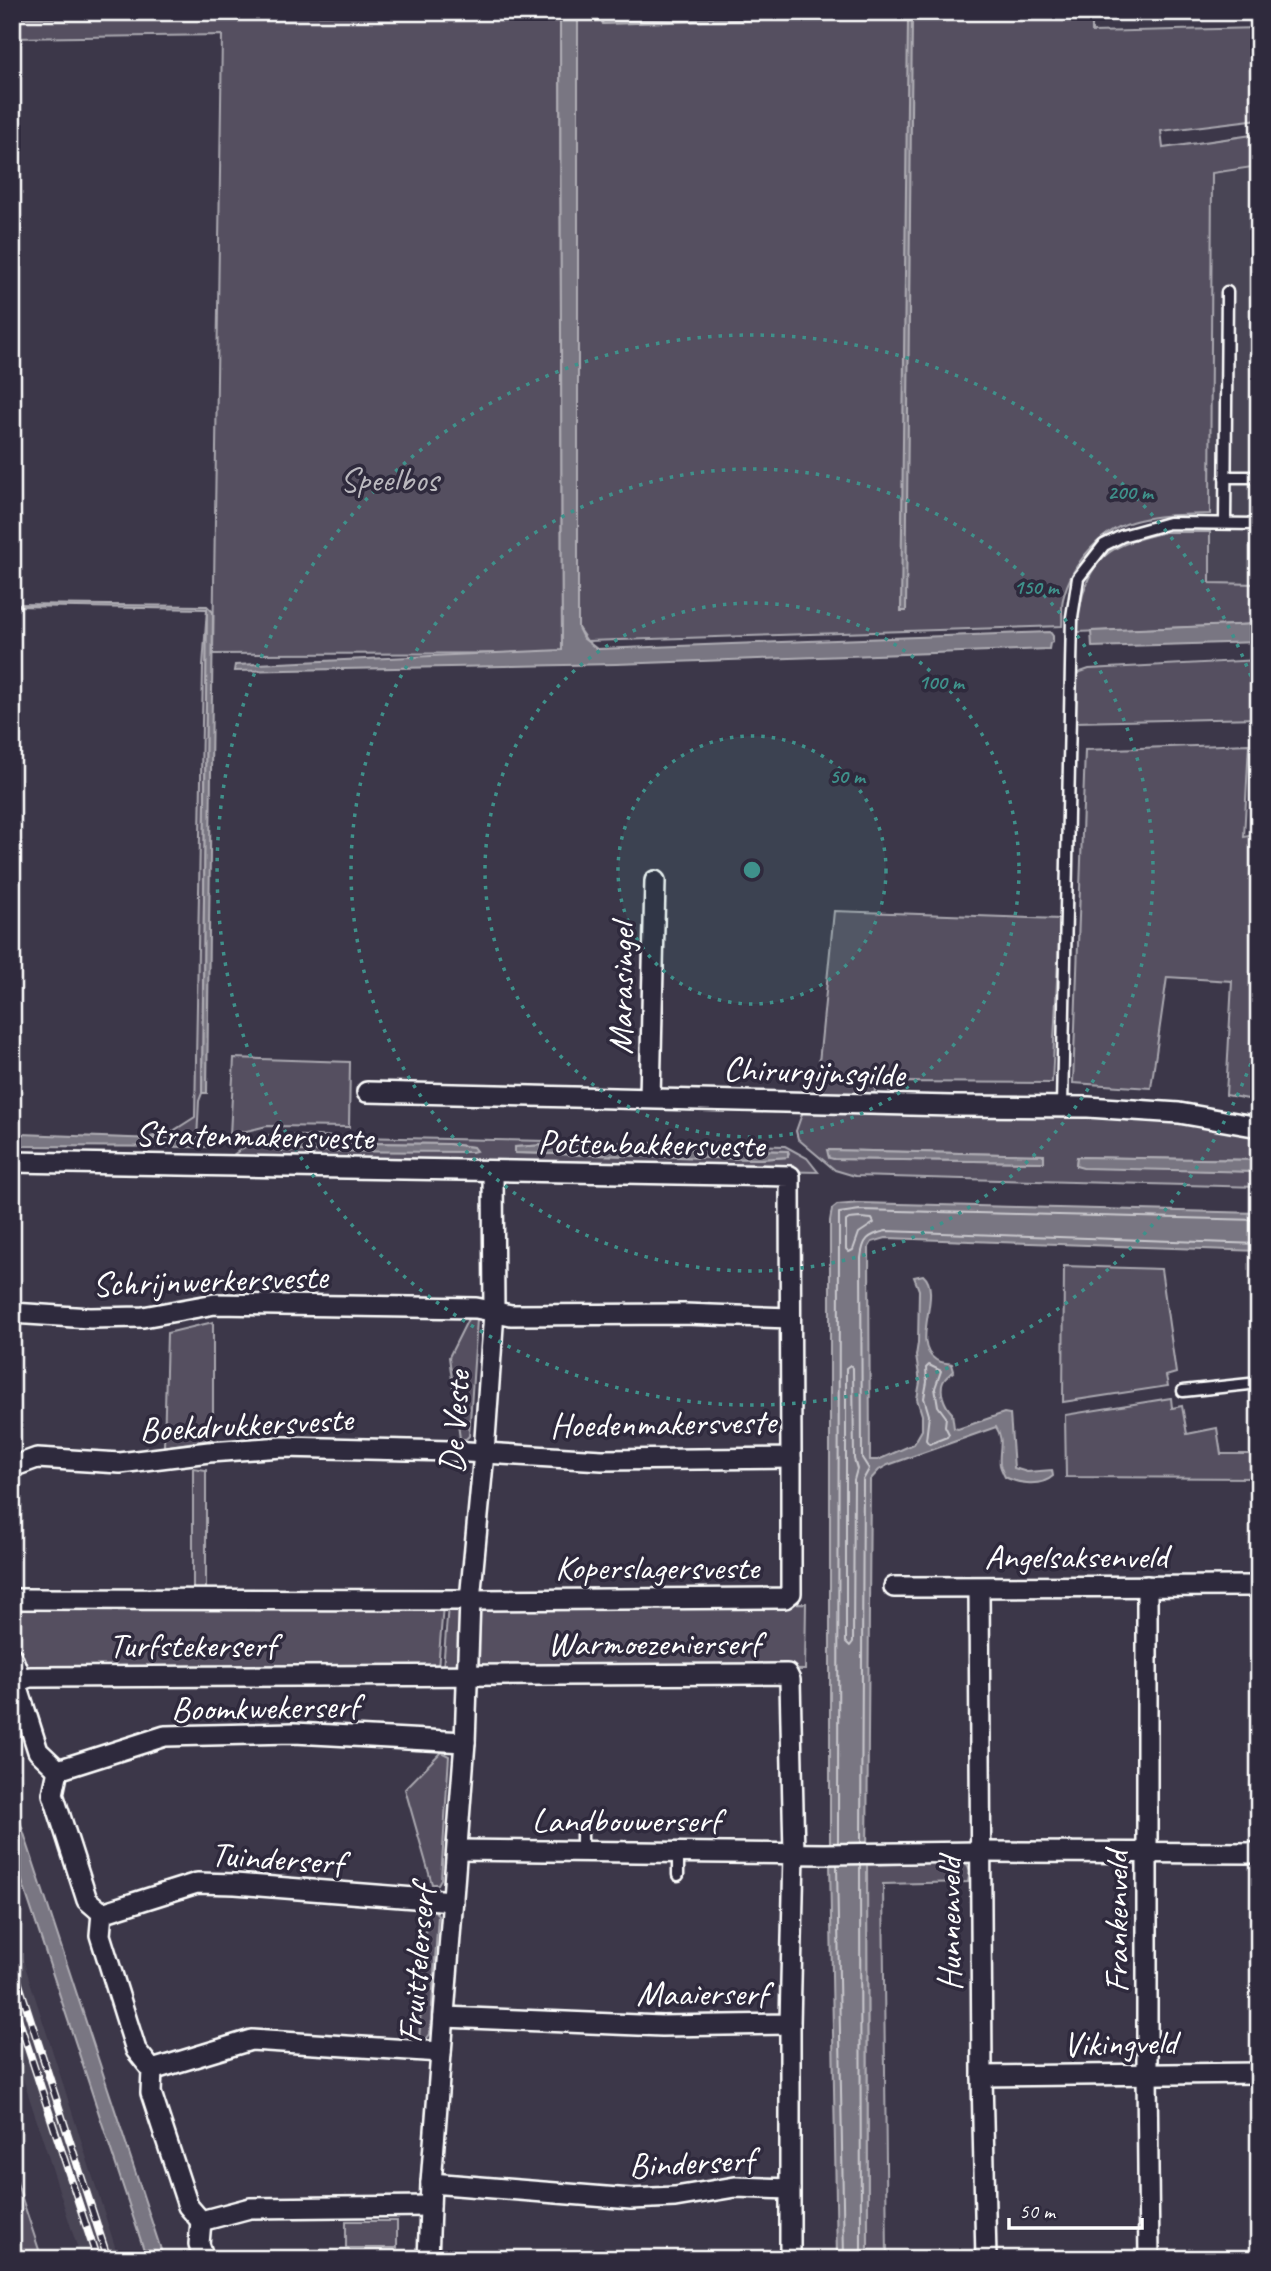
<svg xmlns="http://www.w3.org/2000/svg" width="1271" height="2271" font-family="Caveat,sans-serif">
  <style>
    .built { fill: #494455 }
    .green { fill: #555060; stroke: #aaa8b0; stroke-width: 2; fill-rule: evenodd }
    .water { fill: #797682; stroke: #afadb4; stroke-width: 2 }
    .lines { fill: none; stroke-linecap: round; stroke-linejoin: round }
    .shore { stroke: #c9c8cd; stroke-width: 2 }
    .lane-casing { stroke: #fff; stroke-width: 15 }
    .street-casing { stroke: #fff; stroke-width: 24 }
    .lane { stroke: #2f2a3d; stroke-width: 10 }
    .street { stroke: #2f2a3d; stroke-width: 19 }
    .rail-casing { stroke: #fff; stroke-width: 8 }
    .rail { stroke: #2f2a3d; stroke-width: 5; stroke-dasharray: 16; stroke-linecap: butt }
    .ring { fill: none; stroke: #3f918b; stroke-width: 3.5; stroke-dasharray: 3.5 7 }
    .labels { text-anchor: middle; stroke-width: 7; stroke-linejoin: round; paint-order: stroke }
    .park-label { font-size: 35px; fill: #bbb9bf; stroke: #2f2a3d }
    .street-label { font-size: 35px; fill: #fff; stroke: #2f2a3d }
    .centre { fill: #3f918b; stroke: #2f2a3d; stroke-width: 3.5 }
    .ring-label { font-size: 21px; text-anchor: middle; font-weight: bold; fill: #3f918b; stroke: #2f2a3d; stroke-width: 7; stroke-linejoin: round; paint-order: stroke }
  </style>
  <rect width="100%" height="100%" fill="#3c3749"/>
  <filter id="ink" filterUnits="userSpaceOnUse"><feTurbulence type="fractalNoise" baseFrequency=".0143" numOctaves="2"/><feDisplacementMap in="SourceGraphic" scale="14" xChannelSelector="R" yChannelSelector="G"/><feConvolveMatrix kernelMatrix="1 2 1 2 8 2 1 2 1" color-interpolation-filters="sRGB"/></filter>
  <g filter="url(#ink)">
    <g class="built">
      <polygon points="1259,166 1259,584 1210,583 1212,173"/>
      <polygon points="12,1926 49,2040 119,2259 81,2259 44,2143 12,2045"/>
    </g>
    <g class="green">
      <polygon points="411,12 556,12 560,15 562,653 213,654 222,35 12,38 12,18 218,18"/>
      <path d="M578,12H1092V32L1259,28V119L1161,131L1163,148L1259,134V166L1212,173L1210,514C1187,515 1162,514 1139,520C1102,528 1072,562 1063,599C1061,607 1063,618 1062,626L587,641L578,628Z"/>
      <path d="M1165,532H1210V583L1259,584V624L1078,632C1079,600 1087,562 1118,547C1132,540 1149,536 1165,532Z"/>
      <polygon points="207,609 202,1093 199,1101 197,1140 150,1137 173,1131 195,1117 203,666"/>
      <polygon points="1259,660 1259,718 1075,722 1075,674 1089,669"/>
      <polygon points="1249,744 1244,837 1259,834 1259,1101 1226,1095 1232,981 1167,977 1151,1088 1073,1083 1085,750"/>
      <polygon points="834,911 1060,919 1052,1083 877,1082 874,1094 816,1093"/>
      <polygon points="234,1058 350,1062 349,1127 267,1126 230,1135"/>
      <path d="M803,1111L1154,1117L1259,1135V1160L1077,1157L1076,1166L1259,1172V1187L855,1176L835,1170L798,1139L796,1131ZM828,1150L1043,1155L1044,1162L834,1159L829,1157Z"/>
      <path d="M262,1135L785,1146L807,1158L818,1172L240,1160L233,1155ZM271,1142L448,1144L473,1147L269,1148ZM546,1145L788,1151L789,1153L787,1157L760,1159L515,1153L516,1147Z"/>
      <polygon points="1064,1266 1161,1269 1176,1373 1166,1376 1168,1386 1063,1402"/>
      <polygon points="469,1317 477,1319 469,1436 466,1439 460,1439 449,1357"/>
      <polygon points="213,1322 213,1439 164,1447 167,1333"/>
      <polygon points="1171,1398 1172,1408 1182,1406 1187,1434 1217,1428 1221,1454 1259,1454 1259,1478 1066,1477 1065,1415"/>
      <polygon points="193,1468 206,1470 206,1591 193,1591"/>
      <polygon points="806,1603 805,1670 479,1667 480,1608"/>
      <polygon points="443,1605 438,1669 23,1669 12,1631 12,1607"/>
      <polygon points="448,1605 458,1608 464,1618 459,1664 455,1668 443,1669"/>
      <polygon points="441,1752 449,1756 441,1879 438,1884 432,1884 405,1789"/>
      <polygon points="963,1862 967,1864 970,1872 968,1882 883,1884 887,2259 868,2259 867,1865"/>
      <polygon points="427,1905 433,1907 438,1916 430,2034 425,2041 419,2041"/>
      <polygon points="12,2168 42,2259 12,2258"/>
      <rect x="346" y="2221" width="51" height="27"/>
    </g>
    <g class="water">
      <polygon points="12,12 411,12 218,18 12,18"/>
      <polygon points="556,12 578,13 578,628 583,638 597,649 1050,632 1053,636 1053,642 1050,643 1049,649 616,664 234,671 235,665 562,650 560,15"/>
      <polygon points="749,12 1007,12 916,15 912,19 906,611 901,611 908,18 904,15 603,24 602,22 603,20 746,16"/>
      <polygon points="12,604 207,606 213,612 207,1093 202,1093 207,609 12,606"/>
      <polygon points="1259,624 1259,642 1092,647 1091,631"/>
      <polygon points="21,1134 209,1141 209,1147 22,1146"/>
      <polygon points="271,1142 448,1144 473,1147 476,1151 472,1152 283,1151 268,1147"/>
      <polygon points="546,1145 788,1151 788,1157 760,1159 515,1153 515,1147"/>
      <polygon points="827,1150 1044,1155 1044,1162 834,1159 829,1158"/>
      <polygon points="1077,1157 1259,1160 1259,1172 1083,1168 1076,1166"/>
      <path d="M860,1203L1259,1213V1251L886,1238L872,1242L869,1247L870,1460H878L914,1444L922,1430V1415L917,1399L920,1382L916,1356L918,1343L919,1290L914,1277L923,1275C944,1293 909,1343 936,1360C941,1363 947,1363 952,1364L954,1371C951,1374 947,1376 945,1379C937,1389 945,1406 952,1413L954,1428L958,1429L1004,1413L1010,1414L1014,1468L1027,1472L1052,1470L1053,1476C1041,1487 1019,1484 1005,1477C1003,1473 1001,1469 1000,1465C998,1451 1005,1440 996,1427L888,1465L879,1470L870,1480L867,1861L868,2259H837L830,1861V1221L832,1209L837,1205Z"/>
      <polygon points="12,1797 164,2259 147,2259 12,1851"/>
    </g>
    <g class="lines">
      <g class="shore">
        <polygon points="860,1218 872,1219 874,1223 859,1233 853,1250 849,1252 846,1249 846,1221 849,1219"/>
        <polygon points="850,1365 853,1368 854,1459 857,1469 854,1480 853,1642 850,1646 846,1642 846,1368"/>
        <polygon points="929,1365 941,1371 935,1388 938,1406 946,1417 945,1426 949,1434 947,1437 929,1444 926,1440 929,1415 924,1398 927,1382 926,1368"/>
        <polyline points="838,1842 839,1213 860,1210 1259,1220"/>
        <path d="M861,1842L863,1480L869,1469L862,1458L861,1258C863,1239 868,1235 886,1231L1259,1244"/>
        <polyline points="837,1865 844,2259"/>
        <polyline points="860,1865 861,2259"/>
      </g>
      <g class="lane-casing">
        <g id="lane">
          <polyline points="1225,477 1259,477"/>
          <polyline points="1225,523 1227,292"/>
          <polyline points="1062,1107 1072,617 1078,578 1104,545 1122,536 1169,523 1259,524"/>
          <polyline points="1183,1391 1259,1383"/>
          <polyline points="582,1830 582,1852"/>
          <polyline points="678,1852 678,1875"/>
        </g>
      </g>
      <g class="street-casing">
        <g id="street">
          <polyline points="367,1092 952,1106 1088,1107 1179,1113 1259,1127"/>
          <polyline points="650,1098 655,881"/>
          <polyline points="12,1162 790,1176 791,1458 602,1460 451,1451 283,1447 209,1452 120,1463 37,1458 12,1467"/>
          <polyline points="12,1313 90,1318 143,1317 215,1304 476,1308 511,1315 684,1314 790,1318"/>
          <polyline points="1147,1586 1147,2074 1149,2259"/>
          <polyline points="894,1587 1259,1586"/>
          <polyline points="979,1588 982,2076 986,2259"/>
          <polyline points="12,1599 470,1600 785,1598 791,1593 791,1458"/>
          <polyline points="12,1657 21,1680"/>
          <polyline points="58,1770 38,1751 18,1688 21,1680 30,1677 787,1674 790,1680 794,1853 790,2024 662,2026 444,2017"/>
          <polyline points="458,1850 825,1854 980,1852 1259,1853"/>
          <polyline points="102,1913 87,1900 53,1794 58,1770 165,1736 294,1733 465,1742"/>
          <polyline points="441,2052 251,2040 152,2070 136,2050 100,1935 102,1913 197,1883 235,1884 453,1901"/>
          <polyline points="152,2070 151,2093 188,2206 201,2221 250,2208 430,2206"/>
          <polyline points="982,2076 1259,2073"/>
          <polyline points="431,2183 631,2199 675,2197 735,2187 790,2189 790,2024"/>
          <polyline points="790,2189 790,2259"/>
          <polyline points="201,2221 199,2244 204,2259"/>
          <polyline points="428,2259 431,2183 465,1742 470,1600 484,1453 494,1312 493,1172"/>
        </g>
      </g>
      <use href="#lane" class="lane"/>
      <use href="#street" class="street"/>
      <g class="rail-casing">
        <g id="rail">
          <polyline points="12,1962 108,2259"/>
          <polyline points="12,1999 97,2259"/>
        </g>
      </g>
      <use href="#rail" class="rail"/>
    </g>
  </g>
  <circle cx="752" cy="870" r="134" fill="#3f918b" fill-opacity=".12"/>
  <g class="ring">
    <circle cx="752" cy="870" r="134"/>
    <circle cx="752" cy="870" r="267"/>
    <circle cx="752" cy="870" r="401"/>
    <path d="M1258 1044A535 535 0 1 1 1258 696"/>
  </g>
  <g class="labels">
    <g class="park-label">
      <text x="389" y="491">Speelbos</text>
    </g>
    <g class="street-label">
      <text transform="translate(621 989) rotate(-89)" y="12">Marasingel</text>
      <text transform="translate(814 1071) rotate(2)" y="12">Chirurgijnsgilde</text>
      <text transform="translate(254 1135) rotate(1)" y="12">Stratenmakersveste</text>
      <text transform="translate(651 1143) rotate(1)" y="12">Pottenbakkersveste</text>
      <text transform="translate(210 1280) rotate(-2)" y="12">Schrijnwerkersveste</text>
      <text transform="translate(454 1422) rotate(-86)" y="12">De Veste</text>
      <text transform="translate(663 1423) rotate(-1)" y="12">Hoedenmakersveste</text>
      <text transform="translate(246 1424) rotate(-3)" y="12">Boekdrukkersveste</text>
      <text x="1076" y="1568">Angelsaksenveld</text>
      <text x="657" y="1579">Koperslagersveste</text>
      <text x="654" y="1655">Warmoezenierserf</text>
      <text x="192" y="1657">Turfstekerserf</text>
      <text transform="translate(265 1707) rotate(-1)" y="12">Boomkwekerserf</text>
      <text x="626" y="1832">Landbouwerserf</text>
      <text transform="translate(277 1858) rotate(4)" y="12">Tuinderserf</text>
      <text transform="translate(1116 1922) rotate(-90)" y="12">Frankenveld</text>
      <text transform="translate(949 1924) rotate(-90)" y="12">Hunnenveld</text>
      <text transform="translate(416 1964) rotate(-85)" y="12">Fruittelerserf</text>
      <text x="702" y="2005">Maaierserf</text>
      <text transform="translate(1120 2043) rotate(-1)" y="12">Vikingveld</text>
      <text transform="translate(691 2162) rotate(-3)" y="12">Binderserf</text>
    </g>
  </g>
  <circle cx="752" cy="870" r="10" class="centre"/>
  <g class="ring-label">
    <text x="1130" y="499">200 m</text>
    <text x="1036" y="594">150 m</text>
    <text x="941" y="689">100 m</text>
    <text x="847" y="783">50 m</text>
  </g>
  <rect width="1271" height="2271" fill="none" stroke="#2f2a3d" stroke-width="42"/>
  <rect x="21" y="21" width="1229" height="2229" fill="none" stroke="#fff" stroke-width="2.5" filter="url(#ink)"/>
  <path d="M1009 2218v10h133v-10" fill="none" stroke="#ffffff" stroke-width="3.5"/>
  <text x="1019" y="2218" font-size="21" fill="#ffffff" stroke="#2f2a3d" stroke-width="5" paint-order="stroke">50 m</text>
</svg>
